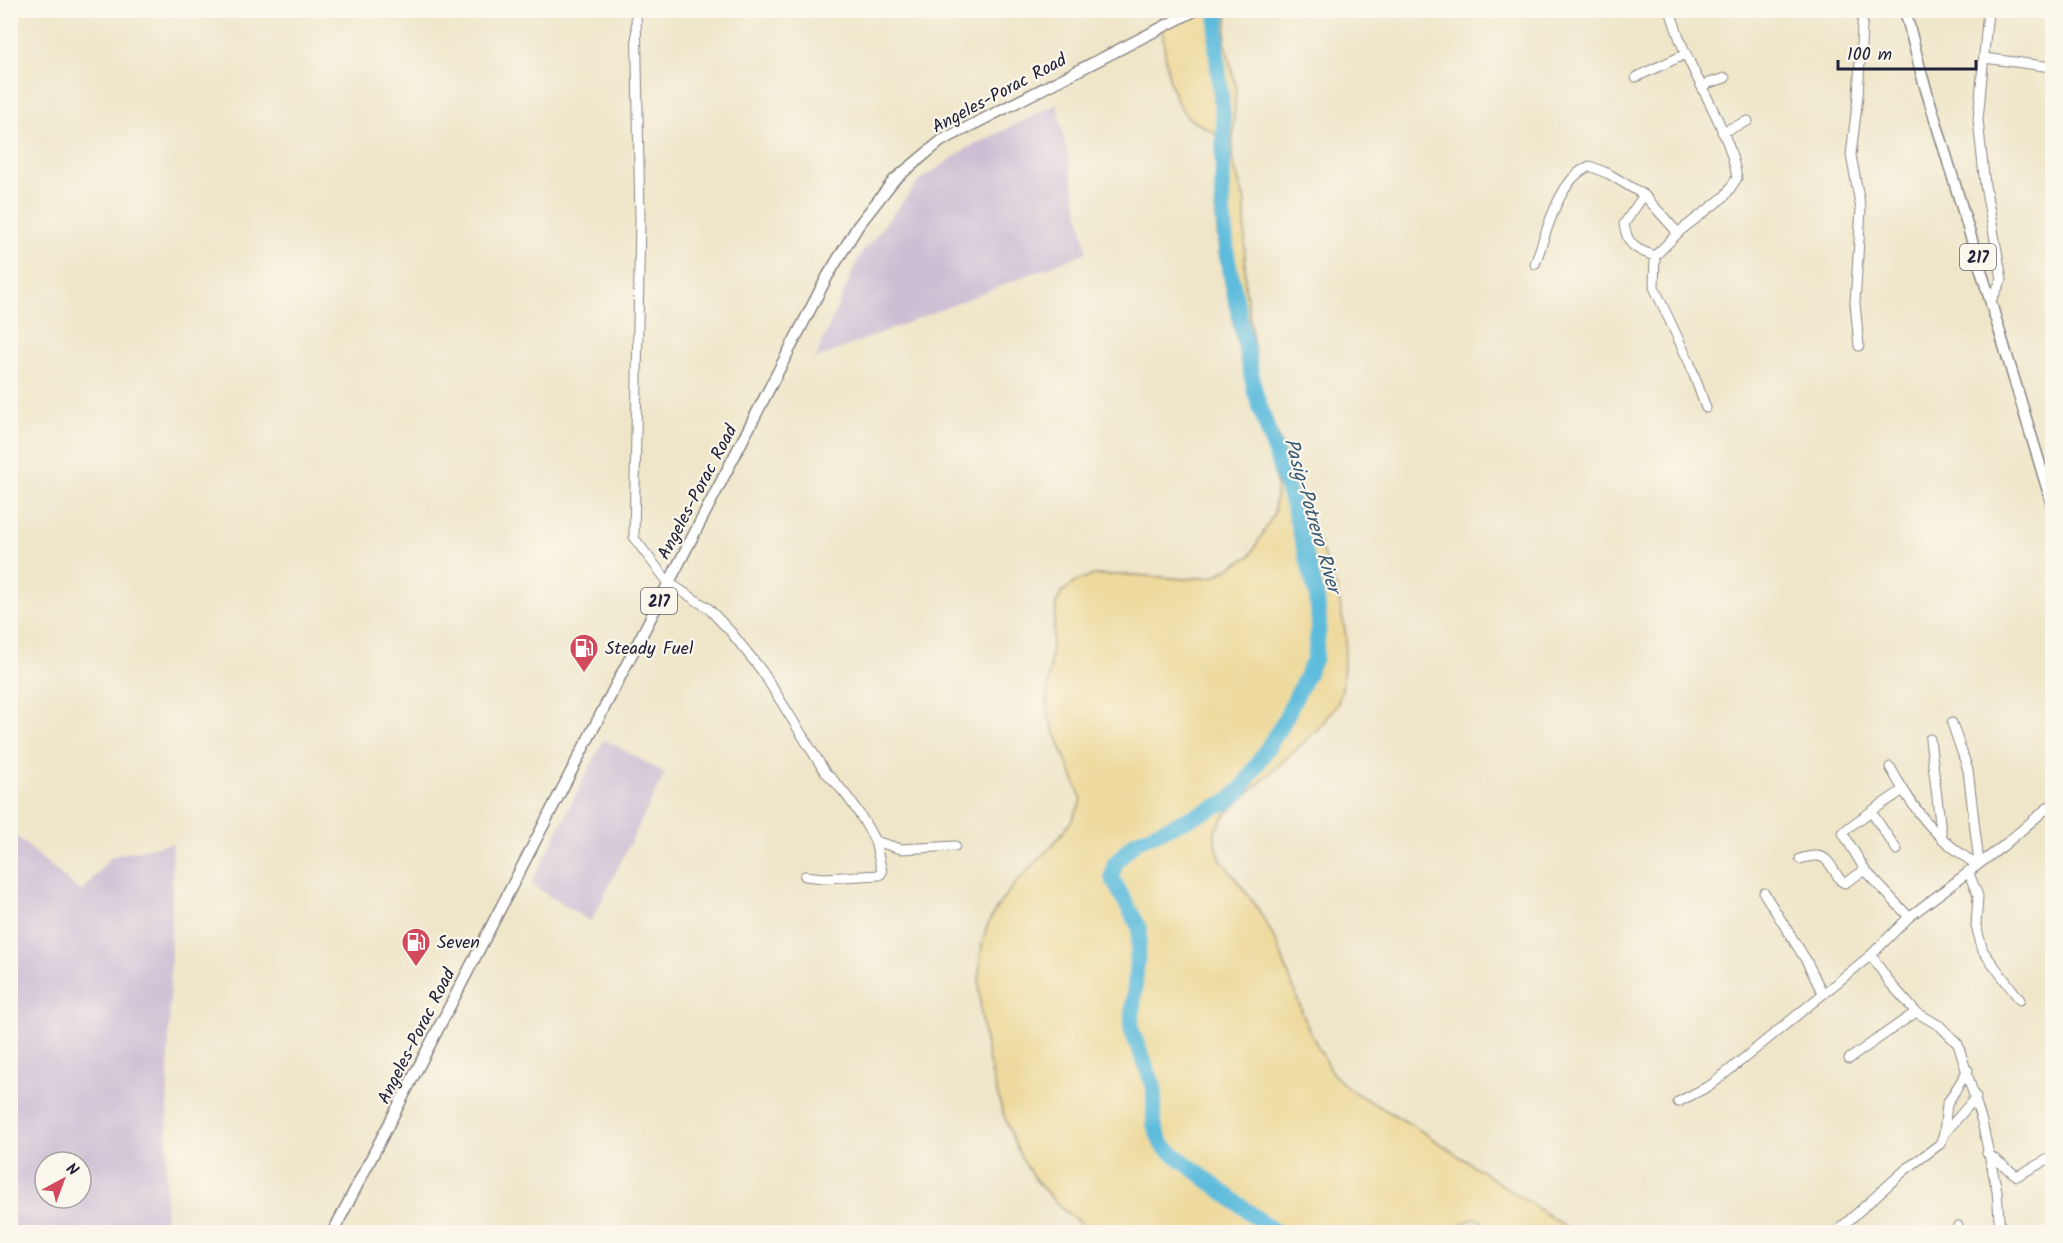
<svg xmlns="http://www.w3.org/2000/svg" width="2063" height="1243" font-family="Kalam,sans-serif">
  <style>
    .industrial { fill: #ccbed3; fill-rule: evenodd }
    .sand { fill: #eeda9e; stroke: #887e6c; stroke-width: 1.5 }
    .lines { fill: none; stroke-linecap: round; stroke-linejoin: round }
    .river { stroke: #5dbcdc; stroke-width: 16 }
    .minor-casing { stroke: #888482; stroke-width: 11 }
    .major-casing { stroke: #888482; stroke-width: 13 }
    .minor { stroke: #fff; stroke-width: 9 }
    .major { stroke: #fff; stroke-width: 10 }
    .labels { text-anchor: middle; stroke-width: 4.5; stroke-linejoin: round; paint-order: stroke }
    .shield { fill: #fbf7ec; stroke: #636270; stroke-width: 1.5 }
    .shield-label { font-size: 16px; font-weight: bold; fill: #22223b }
    .street-label { font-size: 18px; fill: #22223b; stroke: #fbf7ec }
    .poi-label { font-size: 18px; fill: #22223b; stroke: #fbf7ec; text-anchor: start }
    .water-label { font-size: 20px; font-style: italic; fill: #375873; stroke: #fbf7ec }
  </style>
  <rect width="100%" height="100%" fill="#fbf7ec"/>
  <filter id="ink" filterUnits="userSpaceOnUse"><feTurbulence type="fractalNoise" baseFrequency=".0167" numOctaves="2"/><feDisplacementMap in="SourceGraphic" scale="12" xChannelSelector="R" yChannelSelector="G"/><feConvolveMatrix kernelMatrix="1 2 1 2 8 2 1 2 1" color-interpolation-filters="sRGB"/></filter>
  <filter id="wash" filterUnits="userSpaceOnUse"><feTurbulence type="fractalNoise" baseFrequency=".008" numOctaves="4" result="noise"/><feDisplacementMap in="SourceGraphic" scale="24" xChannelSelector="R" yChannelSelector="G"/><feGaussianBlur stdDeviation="1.35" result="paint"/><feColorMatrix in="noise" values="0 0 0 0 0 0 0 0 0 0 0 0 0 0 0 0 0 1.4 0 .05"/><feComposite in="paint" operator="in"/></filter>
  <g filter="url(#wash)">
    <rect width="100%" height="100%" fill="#efe6c9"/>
    <g class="industrial">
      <polygon points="1057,104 1087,252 815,359 859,257 919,181 966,149"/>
      <polygon points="604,739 665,773 591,922 531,884"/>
      <path d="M10,831L81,892L112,856L173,843L165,1232H11ZM45,1162H81V1198H45Z"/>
    </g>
    <path class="sand" d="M1160,11H1228L1225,43L1236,85L1232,159L1245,202V285L1260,389L1338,593L1346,637L1342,690L1337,705L1317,730L1226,814L1215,831V841L1220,858L1257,907L1277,943L1308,1028L1332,1073L1350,1090L1412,1125L1573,1232H1485L1482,1221L1475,1218L1446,1232H1091C1067,1214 1041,1191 1025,1164C994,1110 963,980 989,922C1011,874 1061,851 1082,800L1049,718L1047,696L1056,604L1062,592L1078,580L1095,575H1136L1185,579L1215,576L1250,556L1274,513L1277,486L1265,435L1243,370L1219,253L1215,206L1217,136C1208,126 1194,125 1186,115C1164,90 1165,42 1160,11Z"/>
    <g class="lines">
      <polyline class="river" points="1218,10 1216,47 1224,128 1222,200 1227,255 1255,392 1294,509 1317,597 1319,624 1315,658 1282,725 1242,788 1229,801 1135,842 1115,863 1112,878 1140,929 1131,1029 1154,1087 1154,1125 1162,1145 1275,1232"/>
    </g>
  </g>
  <g filter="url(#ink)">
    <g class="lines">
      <g class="minor-casing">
        <g id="minor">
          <path d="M636,10L640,219L634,538L668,582L708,608L730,631L762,671L825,772C846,791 862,816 875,841L901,849L955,846"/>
          <path d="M1670,10C1675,25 1679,40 1686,54C1704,95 1730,134 1737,178L1725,196L1680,231L1655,256L1654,287L1690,364L1706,408"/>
          <polyline points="1988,10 1978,120 1985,185 2002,279 1991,301"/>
          <polyline points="1984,58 2052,67"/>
          <polyline points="1636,77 1686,54"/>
          <polyline points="1703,85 1725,78"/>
          <polyline points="1722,132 1748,121"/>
          <polyline points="1644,195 1678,233"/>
          <path d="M1535,264C1546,235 1558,178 1590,166L1609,174L1644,195L1624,224C1627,245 1636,250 1655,256"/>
          <polyline points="1859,346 1855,303 1861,209 1851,155 1858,96 1863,10"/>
          <polyline points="1952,723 1968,770 1979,863"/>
          <polyline points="1930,739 1942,839"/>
          <path d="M1890,767C1904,792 1921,820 1943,839C1953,849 1965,856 1976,865"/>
          <path d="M1903,790C1892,798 1847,826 1843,833L1865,870L1909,917"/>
          <polyline points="1872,813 1897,850"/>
          <path d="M1800,859C1827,850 1827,861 1841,881L1845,883L1865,870"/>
          <polyline points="1968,871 1978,896 1976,926 1983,951 2020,1000"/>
          <polyline points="805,876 824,878 880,875 882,872 875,841"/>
          <polyline points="1764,893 1806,960 1823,994"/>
          <polyline points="1871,955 1890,983 1916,1012 1940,1026 1958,1044 1982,1122 1997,1191 2000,1232"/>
          <polyline points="1849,1059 1916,1012"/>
          <polyline points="1678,1102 1711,1085 1871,955 1909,917 2003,846 2052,804"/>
          <polyline points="1944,1133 1947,1104 1968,1070"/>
          <polyline points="1987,1153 2017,1176 2052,1157"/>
          <polyline points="1836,1232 1905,1170 1940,1144 1944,1134 1976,1097"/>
          <polyline points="1956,1232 1958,1226"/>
        </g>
      </g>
      <g class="major-casing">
        <g id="major">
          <polyline points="1905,10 1922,76 2052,504"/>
          <polyline points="333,1232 827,277 858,226 894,180 941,141 1196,10"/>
        </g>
      </g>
      <use href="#minor" class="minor"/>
      <use href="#major" class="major"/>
    </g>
  </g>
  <defs>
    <g id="fuel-pin" transform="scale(1.5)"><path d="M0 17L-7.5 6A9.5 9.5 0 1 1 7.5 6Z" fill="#d1495b" stroke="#fbf7ec"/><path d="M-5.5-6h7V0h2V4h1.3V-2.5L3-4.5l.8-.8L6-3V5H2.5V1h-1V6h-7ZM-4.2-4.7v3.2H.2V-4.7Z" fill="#fff"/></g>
  </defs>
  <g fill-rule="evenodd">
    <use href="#fuel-pin" x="584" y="648"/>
    <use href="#fuel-pin" x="416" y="942"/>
  </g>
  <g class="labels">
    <g class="shield">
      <rect x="1960" y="244" width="36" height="26" rx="4.5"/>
      <rect x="641" y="588" width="36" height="26" rx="4.5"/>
    </g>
    <g class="shield-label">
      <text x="1978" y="263">217</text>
      <text x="659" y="607">217</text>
    </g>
    <g class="street-label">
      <text transform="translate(999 93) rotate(-28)" y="6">Angeles-Porac Road</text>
      <text transform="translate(697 492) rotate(-62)" y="6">Angeles-Porac Road</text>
      <text transform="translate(416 1036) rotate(-63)" y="6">Angeles-Porac Road</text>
    </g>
    <g class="poi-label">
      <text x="605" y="654">Steady Fuel</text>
      <text x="437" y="948">Seven</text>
    </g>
    <g class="water-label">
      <text transform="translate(1313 515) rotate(74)" y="7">Pasig-Potrero River</text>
    </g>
  </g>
  <rect width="2063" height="1243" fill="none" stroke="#fbf7ec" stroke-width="36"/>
  <g transform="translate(63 1180) rotate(41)"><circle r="28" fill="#fbf7ec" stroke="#a4a2a5" stroke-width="1.5"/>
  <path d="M0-4.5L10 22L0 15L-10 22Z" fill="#d1495b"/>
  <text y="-9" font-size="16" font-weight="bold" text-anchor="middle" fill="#22223b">N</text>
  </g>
  <path d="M1838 60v9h138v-9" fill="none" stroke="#22223b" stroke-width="3"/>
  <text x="1847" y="60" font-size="18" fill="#22223b" stroke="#fbf7ec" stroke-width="4.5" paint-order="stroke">100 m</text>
</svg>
